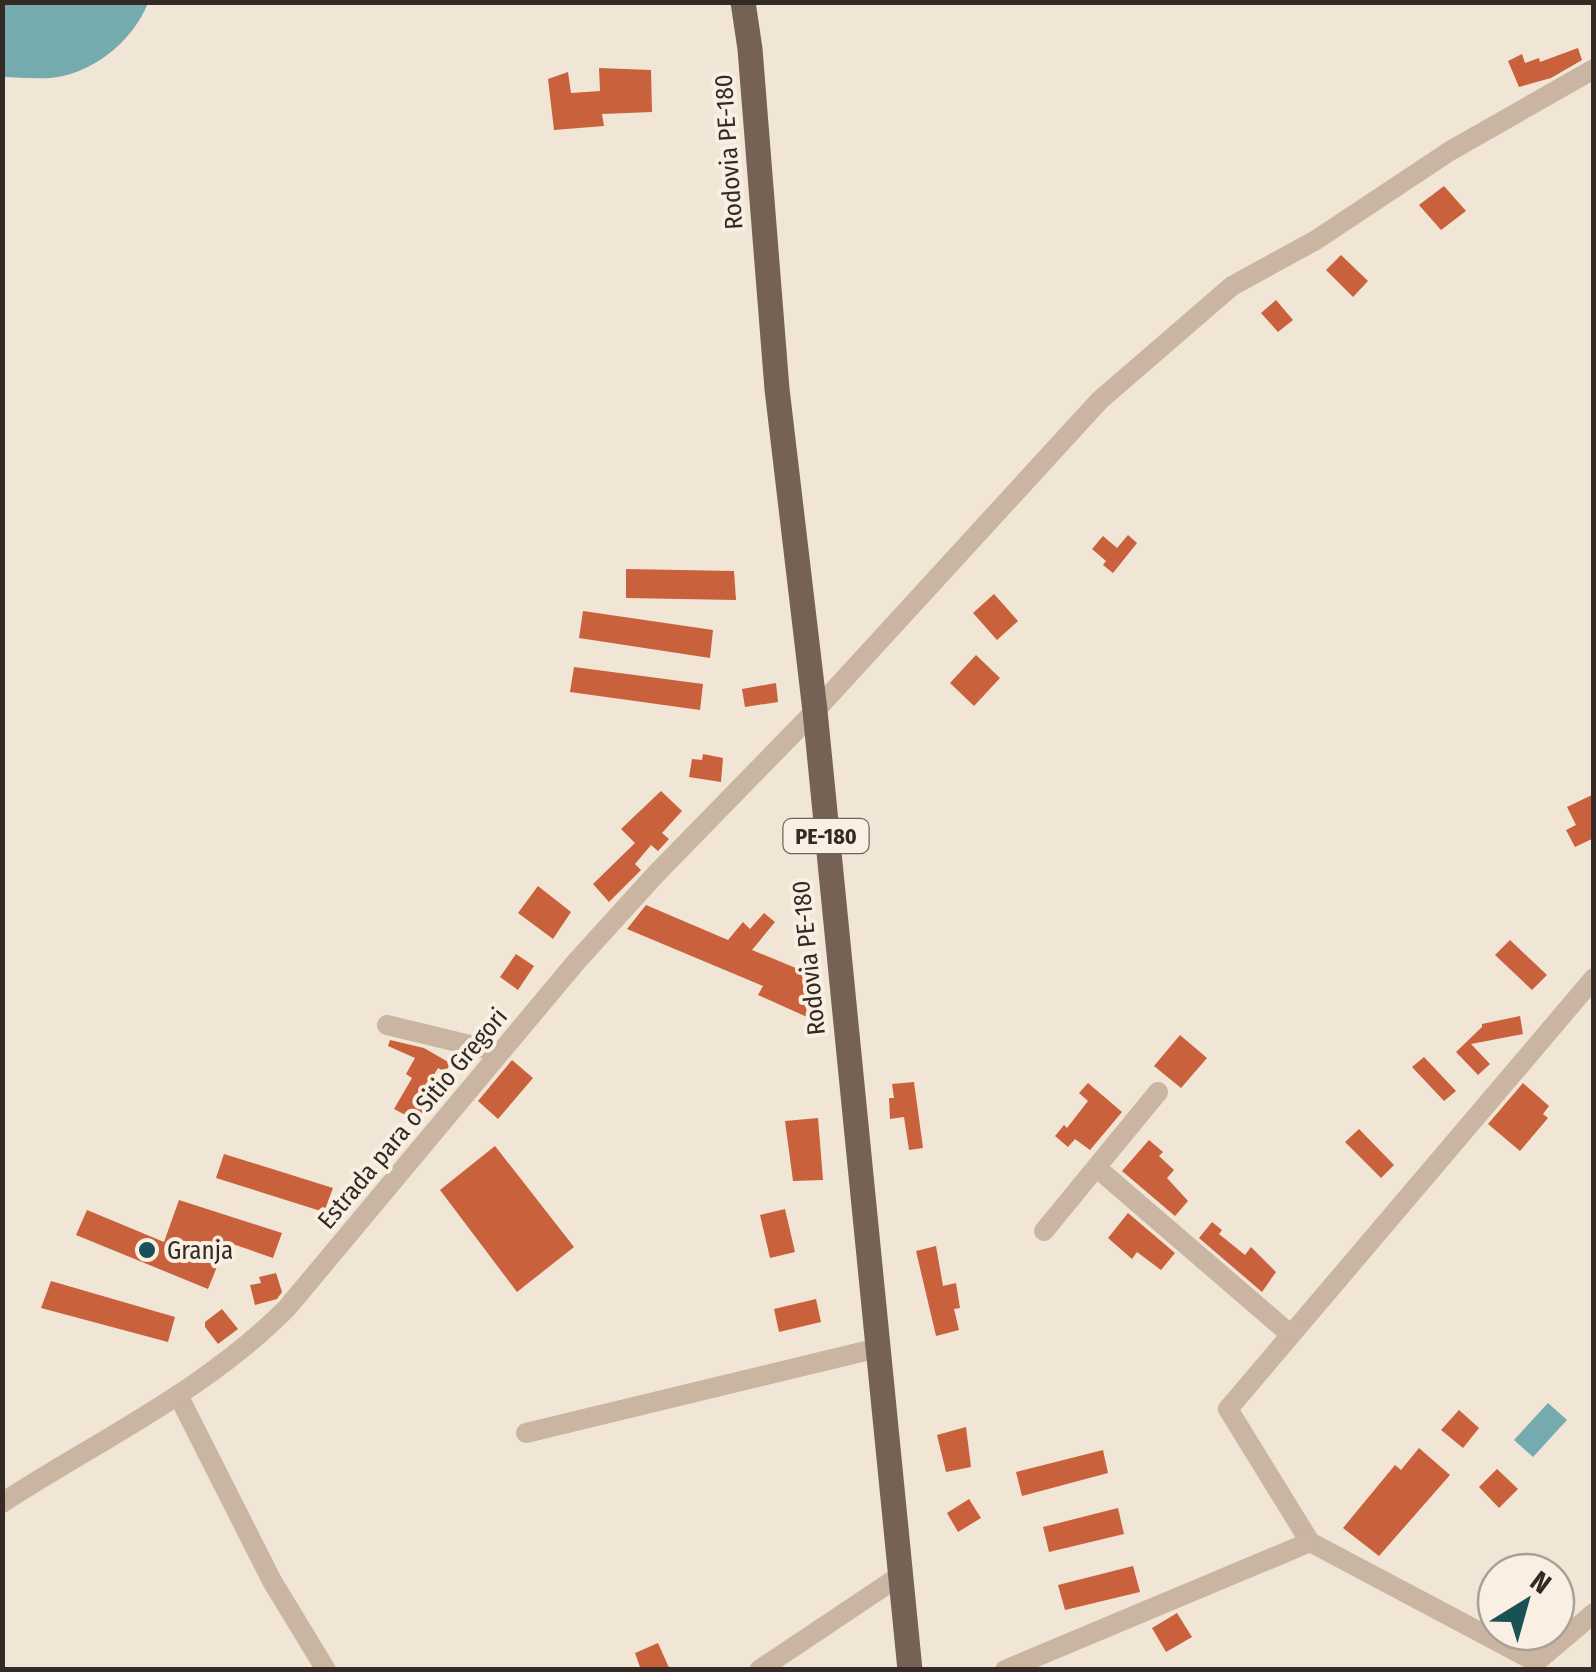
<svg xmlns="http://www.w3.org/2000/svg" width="1596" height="1672" font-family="'Fira Sans Condensed',sans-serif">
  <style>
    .water { fill: #75abaf }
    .building { fill: #c9613c }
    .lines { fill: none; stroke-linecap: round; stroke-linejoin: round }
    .minor { stroke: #c9b5a2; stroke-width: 20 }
    .major { stroke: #766155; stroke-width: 25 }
    .poi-dot { fill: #1a5156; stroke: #f9efe2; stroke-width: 4 }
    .labels { text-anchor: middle; stroke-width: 8; stroke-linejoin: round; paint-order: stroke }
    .shield { fill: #f9efe2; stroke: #6f655e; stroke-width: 2.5 }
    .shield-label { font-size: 22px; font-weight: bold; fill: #342a25 }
    .street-label { font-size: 25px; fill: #342a25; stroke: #f9efe2 }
    .poi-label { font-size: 25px; fill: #342a25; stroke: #f9efe2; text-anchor: start }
  </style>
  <rect width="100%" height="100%" fill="#f1e5d6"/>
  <g class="water">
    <path d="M2,3L3,2L148,3C134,37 103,65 67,75C48,81 22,77 3,77Z"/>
    <polygon points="1548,1403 1567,1420 1533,1457 1514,1440"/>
  </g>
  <g class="building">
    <polygon points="1578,48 1582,60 1551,78 1519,87 1508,61 1522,54 1525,63 1539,58 1540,62"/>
    <polygon points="599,68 651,70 652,112 602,114 604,126 554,130 548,79 568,72 571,93 600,91"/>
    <polygon points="1444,186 1466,211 1441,230 1419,205"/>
    <polygon points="1341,255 1368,281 1353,297 1326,270"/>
    <polygon points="1276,300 1293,320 1278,332 1261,313"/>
    <polygon points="1128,535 1137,543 1113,573 1103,565 1106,561 1092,549 1103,536 1117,548"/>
    <polygon points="626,569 734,571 736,600 626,598"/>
    <polygon points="994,594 1018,621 997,640 973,613"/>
    <polygon points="583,611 713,630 710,658 579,638"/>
    <polygon points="976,655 1000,678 974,706 950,683"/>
    <polygon points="574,667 703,684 700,710 570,692"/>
    <polygon points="776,683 778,702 745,707 742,689"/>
    <polygon points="703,754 723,758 721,782 689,777 692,759 702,760"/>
    <polygon points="661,791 682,811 662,833 669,839 658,851 651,845 635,864 641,870 609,902 593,884 635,843 621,829"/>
    <polygon points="1594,794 1594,838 1575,847 1566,830 1576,825 1567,807"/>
    <polygon points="538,886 571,912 553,939 518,913"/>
    <polygon points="646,905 728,940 743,922 750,929 764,913 775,922 752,950 803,971 807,1017 758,995 763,986 627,929"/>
    <polygon points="1510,940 1547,975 1532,990 1495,955"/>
    <polygon points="516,954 534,966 518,990 500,977"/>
    <polygon points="1520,1016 1523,1034 1471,1044 1490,1064 1478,1075 1456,1052 1482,1027 1482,1024"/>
    <polygon points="1180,1035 1207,1058 1181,1088 1154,1066"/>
    <polygon points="390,1040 424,1048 450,1063 446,1072 438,1068 418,1102 426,1106 417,1121 394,1109 412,1078 406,1074 415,1058 388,1046"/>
    <polygon points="1424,1057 1456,1091 1444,1101 1412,1067"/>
    <polygon points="512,1060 533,1078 498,1119 478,1101"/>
    <polygon points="914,1082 923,1148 909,1150 904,1117 890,1119 889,1098 894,1098 892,1084"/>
    <polygon points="1088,1083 1122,1112 1090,1150 1075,1139 1068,1147 1055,1136 1064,1125 1067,1128 1088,1101 1079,1093"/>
    <polygon points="1523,1083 1549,1106 1543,1114 1548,1118 1520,1151 1488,1124"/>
    <polygon points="818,1118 823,1180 793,1181 785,1121"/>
    <polygon points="1359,1129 1394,1165 1381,1178 1345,1142"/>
    <polygon points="1149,1140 1163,1152 1159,1156 1174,1170 1167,1178 1188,1201 1175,1216 1122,1171"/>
    <polygon points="495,1146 574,1247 517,1292 440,1190"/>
    <polygon points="224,1154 333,1188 324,1212 216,1178"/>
    <polygon points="179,1200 282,1233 273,1258 227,1242 208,1289 76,1235 87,1210 164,1242"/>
    <polygon points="785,1209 795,1252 770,1258 760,1215"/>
    <polygon points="1128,1213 1175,1253 1161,1270 1137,1252 1132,1259 1108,1238"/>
    <polygon points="1212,1222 1222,1230 1219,1234 1245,1255 1251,1247 1276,1272 1262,1292 1199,1238"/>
    <polygon points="936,1246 943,1286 956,1283 960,1308 954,1309 959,1330 936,1336 916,1251"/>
    <polygon points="276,1273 282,1292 277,1299 255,1305 250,1285 261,1283 259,1277"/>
    <polygon points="51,1281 175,1317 168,1342 41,1308"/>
    <polygon points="816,1299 821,1322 779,1332 774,1309"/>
    <polygon points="222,1309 238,1329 218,1344 205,1327 205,1322"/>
    <polygon points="1459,1410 1479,1428 1463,1448 1441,1430"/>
    <polygon points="966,1427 971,1467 946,1472 937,1435"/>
    <polygon points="1419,1448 1450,1475 1379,1556 1343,1528 1395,1465 1401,1470"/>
    <polygon points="1103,1450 1108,1473 1022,1496 1016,1472"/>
    <polygon points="1497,1469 1518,1489 1499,1508 1479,1487"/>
    <polygon points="969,1499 981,1518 958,1532 947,1513"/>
    <polygon points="1118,1508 1124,1534 1049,1552 1043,1527"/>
    <polygon points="1133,1566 1140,1592 1065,1610 1058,1585"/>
    <polygon points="1177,1613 1192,1637 1166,1652 1152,1628"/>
    <polygon points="658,1643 670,1670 641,1670 635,1653"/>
  </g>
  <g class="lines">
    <g class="minor">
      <polyline points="1594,978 1228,1409 1310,1542 1536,1662 1594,1613"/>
      <polyline points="387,1025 499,1052"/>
      <polyline points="1097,1168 1290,1334"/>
      <polyline points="1044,1231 1158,1092"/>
      <polyline points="178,1395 272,1581 326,1670"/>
      <polyline points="526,1433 878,1348"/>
      <path d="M2,1503C99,1440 206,1390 287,1308L576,962L655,875L815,711L1100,400L1232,286L1316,240L1450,151L1594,69"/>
      <polyline points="759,1670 901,1575"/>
      <polyline points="1005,1670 1310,1542"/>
    </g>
    <polyline class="major" points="743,2 750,49 777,389 815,711 910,1670"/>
  </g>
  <circle class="poi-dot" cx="147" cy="1250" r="10"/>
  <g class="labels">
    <rect class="shield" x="783.5" y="819" width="85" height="34" rx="8"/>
    <g class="shield-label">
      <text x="826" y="844">PE-180</text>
    </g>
    <g class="street-label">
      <text transform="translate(728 152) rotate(-94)" y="9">Rodovia PE-180</text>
      <text transform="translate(808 958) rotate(-96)" y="9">Rodovia PE-180</text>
      <text transform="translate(412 1118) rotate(-50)" y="9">Estrada para o Sitio Gregori</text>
    </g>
    <g class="poi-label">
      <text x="167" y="1259">Granja</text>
    </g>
  </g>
  <rect width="1596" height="1672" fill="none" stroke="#342a25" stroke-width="10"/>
  <g transform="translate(1526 1602) rotate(37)"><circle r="48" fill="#f9efe2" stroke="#aaa096" stroke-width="2.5"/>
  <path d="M0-8L18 38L0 25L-18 38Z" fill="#1a5156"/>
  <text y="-15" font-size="28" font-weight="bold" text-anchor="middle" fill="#342a25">N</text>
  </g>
</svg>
